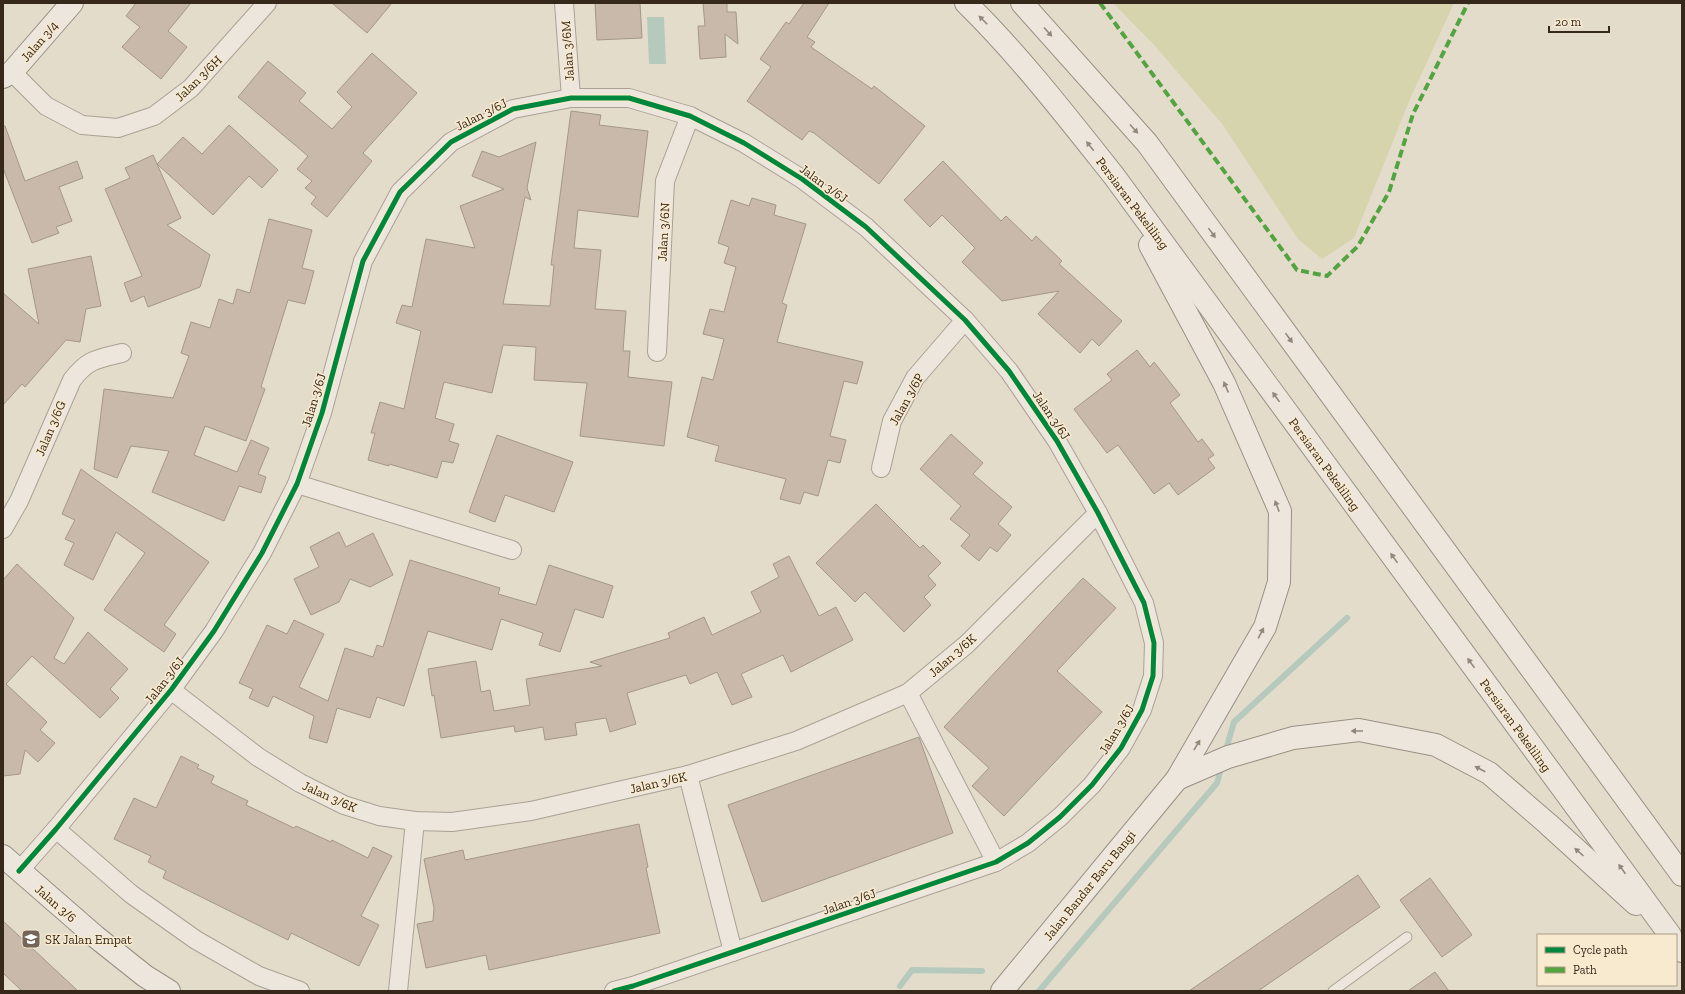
<svg xmlns="http://www.w3.org/2000/svg" width="1685" height="994" font-family="'Zilla Slab',serif">
  <style>
    .green { fill: #d5d4ac }
    .water { fill: #b6c9bd }
    .lines { fill: none; stroke-linecap: round; stroke-linejoin: round }
    .stream { stroke: #b6c9bd; stroke-width: 6 }
    .building { fill: #c8b9ab; stroke: #a4978a }
    .lane-casing { stroke: #a9a194; stroke-width: 11 }
    .street-casing { stroke: #a9a194; stroke-width: 20 }
    .secondary-casing { stroke: #989084; stroke-width: 24 }
    .lane { stroke: #ece6dc; stroke-width: 9 }
    .street { stroke: #ece6dc; stroke-width: 18 }
    .secondary { stroke: #ece6dc; stroke-width: 22 }
    .quiet { stroke: #53a341; stroke-width: 4; stroke-dasharray: 8 4; stroke-linecap: butt }
    .cycleway-casing { stroke: #f7eacf; stroke-width: 8 }
    .cycleway { stroke: #00873e; stroke-width: 5 }
    .oneway { fill: #92877c }
    .labels { text-anchor: middle; stroke-width: 3; stroke-linejoin: round; paint-order: stroke }
    .street-label { font-size: 13px; fill: #37281c; stroke: #f7eacf }
    .poi-label { font-size: 13px; fill: #37281c; stroke: #f7eacf; text-anchor: start }
  </style>
  <rect width="100%" height="100%" fill="#e4dcca"/>
  <polygon class="green" points="1113,3 1454,3 1410,99 1354,238 1322,259 1298,239 1223,125 1156,47"/>
  <polygon class="water" points="647,17 664,17 666,64 649,64"/>
  <g class="lines">
    <g class="stream">
      <polyline points="1227,746 1234,722 1347,618"/>
      <polyline points="900,986 912,970 982,971"/>
      <polyline points="1039,991 1217,783 1220,772"/>
    </g>
  </g>
  <g class="building">
    <polygon points="136,3 191,3 168,31 187,47 161,79 122,47 140,27 126,16"/>
    <polygon points="332,3 392,3 367,33"/>
    <polygon points="595,3 640,3 642,38 597,40"/>
    <polygon points="703,3 727,3 727,12 736,12 738,44 725,34 726,57 700,59 698,26 705,26"/>
    <polygon points="804,3 829,3 807,37 815,42 811,47 872,89 874,86 925,126 879,184 814,133 809,131 802,140 747,101 771,67 760,59 786,22 789,24"/>
    <polygon points="372,53 417,93 363,153 372,161 327,217 311,204 316,197 305,188 312,181 297,169 308,156 238,97 268,61 306,93 299,101 332,129 352,107 337,92"/>
    <polygon points="571,111 601,115 599,125 648,131 638,217 578,210 574,248 601,250 595,309 626,311 623,351 630,351 628,377 672,382 664,446 580,436 587,383 534,380 536,347 503,345 492,393 444,382 435,418 454,424 449,441 459,444 453,463 442,461 437,478 389,464 389,466 368,460 375,433 371,433 380,402 404,409 421,331 396,323 402,305 412,307 426,239 475,248 460,206 504,189 472,176 482,151 499,157 536,142 527,188 531,200 525,197 503,304 550,306 554,265 551,265"/>
    <polygon points="229,125 278,170 262,188 249,176 213,215 157,164 183,137 202,154"/>
    <polygon points="3,126 5,126 25,181 77,161 83,178 59,187 72,221 56,227 59,233 32,243 3,168"/>
    <polygon points="153,155 181,218 167,225 210,255 200,287 148,307 144,296 131,302 124,283 142,276 105,189 130,178 125,168"/>
    <polygon points="943,161 1001,221 1006,216 1032,241 1036,236 1062,261 1059,264 1122,321 1099,346 1092,339 1080,353 1038,314 1059,291 1002,301 962,262 975,248 942,215 930,227 904,200"/>
    <polygon points="752,198 776,205 774,215 806,224 782,303 787,305 777,342 863,362 857,384 844,381 830,436 846,440 840,463 828,460 818,496 804,492 800,504 780,499 786,479 715,461 719,446 687,437 702,377 713,380 724,339 703,334 710,309 724,312 736,267 724,263 729,247 718,243 731,200 749,206"/>
    <polygon points="269,219 312,230 302,268 314,271 305,304 288,300 261,387 265,389 246,441 205,426 194,455 237,472 251,440 269,448 258,474 266,477 261,493 239,486 224,521 152,492 169,451 131,446 117,478 94,469 104,389 173,398 189,356 181,353 191,322 210,328 219,299 233,304 237,289 250,293"/>
    <polygon points="91,256 101,306 86,309 80,342 66,340 25,387 22,384 3,405 3,293 39,324 28,269"/>
    <polygon points="1137,350 1150,367 1154,362 1180,395 1170,403 1198,442 1202,439 1214,455 1208,459 1215,468 1178,495 1169,483 1154,494 1118,445 1107,453 1074,409 1112,380 1107,374"/>
    <polygon points="951,434 983,463 973,474 1012,507 998,524 1011,535 997,552 990,547 979,561 961,546 970,535 950,519 961,506 920,469"/>
    <polygon points="497,435 573,462 554,512 505,495 495,522 469,512"/>
    <polygon points="81,469 209,562 164,625 176,634 164,652 104,610 145,553 116,532 93,580 64,565 74,543 65,539 75,520 62,514"/>
    <polygon points="876,504 920,548 923,545 941,563 928,576 936,585 924,597 931,605 904,632 865,592 855,602 816,563"/>
    <polygon points="339,532 346,547 373,533 393,575 370,587 350,579 339,602 311,615 294,579 319,567 310,547"/>
    <polygon points="789,556 819,616 836,607 853,640 791,672 783,655 741,674 752,697 732,705 717,672 690,684 686,675 627,693 636,724 610,732 606,718 575,723 577,735 545,740 543,727 515,732 514,726 441,738 434,695 432,696 428,669 476,661 481,692 490,690 494,711 530,705 526,679 602,666 590,662 670,638 668,633 704,617 712,635 761,612 751,592 779,577 773,564"/>
    <polygon points="410,560 500,588 498,594 536,605 549,565 613,586 603,618 575,609 560,652 539,645 543,633 501,619 492,650 428,631 404,706 377,697 370,718 337,708 327,743 309,738 314,716 273,696 268,707 249,698 253,689 239,683 267,625 287,634 294,620 324,634 299,687 328,701 345,648 373,657 377,645 383,647"/>
    <polygon points="17,564 74,618 54,658 64,664 88,632 128,669 110,689 119,698 100,718 32,656 6,684 47,722 40,730 55,743 38,762 25,750 20,774 3,776 3,580"/>
    <polygon points="1083,578 1116,608 1057,671 1102,712 1004,816 972,786 989,768 944,727"/>
    <polygon points="919,737 953,833 762,902 728,805"/>
    <polygon points="181,756 199,765 197,768 214,776 211,783 248,801 246,805 294,828 296,826 331,842 332,840 368,858 373,847 392,856 361,916 379,925 359,966 291,933 288,940 163,878 166,871 148,862 151,856 114,839 134,798 156,808"/>
    <polygon points="639,824 648,867 646,868 660,933 489,970 486,955 426,968 417,924 433,921 434,908 424,859 463,850 465,860"/>
    <polygon points="1358,875 1380,907 1258,991 1189,991"/>
    <polygon points="1430,878 1472,935 1442,957 1400,900"/>
    <polygon points="3,921 78,991 22,991 3,973"/>
    <polygon points="1435,972 1449,991 1408,991"/>
  </g>
  <g class="lines">
    <g class="lane-casing">
      <polyline id="lane" points="1333,991 1407,937"/>
    </g>
    <g class="street-casing">
      <g id="street">
        <polyline points="564,3 571,98"/>
        <polyline points="12,72 46,106 82,125 118,128 154,116 191,88 267,3"/>
        <polyline points="657,352 665,181 690,116"/>
        <polyline points="881,468 892,421 915,378 965,320"/>
        <polyline points="297,484 512,550"/>
        <path d="M3,529L19,501L72,380C88,359 97,359 122,353"/>
        <polyline points="171,690 258,757 300,783 344,805 379,816 415,821 452,822 531,811 688,775 796,741 908,693 967,644 1098,513"/>
        <polyline points="908,693 996,862"/>
        <polyline points="688,775 733,952"/>
        <polyline points="56,829 131,894 196,940 259,976 300,991"/>
        <polyline points="19,871 56,829 171,690 214,631 262,553 297,484 322,413 363,261 400,192 451,142 513,109 571,98 629,98 690,116 744,143 802,179 866,227 965,320 1009,371 1057,441 1098,513 1144,603 1154,643 1153,676 1142,710 1121,748 1092,785 1060,817 1028,843 996,862 633,986 614,991"/>
        <polyline points="398,991 415,821"/>
      </g>
    </g>
    <g class="secondary-casing">
      <g id="secondary">
        <path d="M966,3C1020,56 1067,117 1114,176L1670,935"/>
        <polyline points="1022,3 1147,143 1682,875"/>
        <polyline points="3,77 12,72 72,3"/>
        <polyline points="1177,779 1228,757 1293,738 1359,730 1436,745 1489,773 1548,824 1636,904"/>
        <polyline points="3,856 96,937 145,976 169,991"/>
        <polyline points="1676,943 1682,951"/>
        <polyline points="1002,991 1177,779 1265,627 1279,582 1280,511 1224,383 1150,245"/>
      </g>
    </g>
    <use href="#lane" class="lane"/>
    <use href="#street" class="street"/>
    <use href="#secondary" class="secondary"/>
    <polyline class="quiet" points="1100,3 1297,270 1327,276 1358,246 1389,192 1413,114 1468,3"/>
    <g class="cycleway-casing">
      <polyline id="cycleway" points="19,871 56,829 171,690 214,631 262,553 297,484 322,413 363,261 400,192 451,142 513,109 571,98 629,98 690,116 744,143 802,179 866,227 965,320 1009,371 1057,441 1098,513 1144,603 1154,643 1153,676 1142,710 1121,748 1092,785 1060,817 1028,843 996,862 633,986 614,991"/>
    </g>
    <use href="#cycleway" class="cycleway"/>
  </g>
  <defs><path id="oneway-solid" d="M-6-.8H1V-3.2L6.5 0L1 3.2V.8H-6Z"/></defs>
  <g class="oneway">
    <use href="#oneway-solid" transform="translate(983 20) rotate(-135)"/>
    <use href="#oneway-solid" transform="translate(1048 32) rotate(48)"/>
    <use href="#oneway-solid" transform="translate(1134 129) rotate(48)"/>
    <use href="#oneway-solid" transform="translate(1090 146) rotate(-128)"/>
    <use href="#oneway-solid" transform="translate(1212 233) rotate(54)"/>
    <use href="#oneway-solid" transform="translate(1289 338) rotate(54)"/>
    <use href="#oneway-solid" transform="translate(1226 387) rotate(-114)"/>
    <use href="#oneway-solid" transform="translate(1276 397) rotate(-126)"/>
    <use href="#oneway-solid" transform="translate(1277 506) rotate(-111)"/>
    <use href="#oneway-solid" transform="translate(1394 558) rotate(-126)"/>
    <use href="#oneway-solid" transform="translate(1261 633) rotate(-62)"/>
    <use href="#oneway-solid" transform="translate(1471 663) rotate(-126)"/>
    <use href="#oneway-solid" transform="translate(1357 731) rotate(180)"/>
    <use href="#oneway-solid" transform="translate(1197 745) rotate(-59)"/>
    <use href="#oneway-solid" transform="translate(1480 769) rotate(-152)"/>
    <use href="#oneway-solid" transform="translate(1579 852) rotate(-138)"/>
    <use href="#oneway-solid" transform="translate(1622 869) rotate(-126)"/>
  </g>
  <defs>
    <g id="school-square" transform="scale(1)"><rect x="-9" y="-9" width="18" height="18" rx="4" fill="#746759" stroke="#f7eacf"/><path d="M0-5L7-2L0 1L-7-2ZM-4 1L0 2.5L4 1V4Q0 6-4 4Z" fill="#fff"/></g>
  </defs>
  <g fill-rule="evenodd">
    <use href="#school-square" x="31" y="939"/>
  </g>
  <g class="labels">
    <g class="street-label">
      <text transform="translate(39 41) rotate(-49)" y="5">Jalan 3/4</text>
      <text transform="translate(567 51) rotate(-94)" y="5">Jalan 3/6M</text>
      <text transform="translate(198 78) rotate(-44)" y="5">Jalan 3/6H</text>
      <text transform="translate(481 114) rotate(-27)" y="5">Jalan 3/6J</text>
      <text transform="translate(824 183) rotate(36)" y="5">Jalan 3/6J</text>
      <text transform="translate(1133 203) rotate(53)" y="5">Persiaran Pekeliling</text>
      <text transform="translate(663 232) rotate(-87)" y="5">Jalan 3/6N</text>
      <text transform="translate(906 399) rotate(-61)" y="5">Jalan 3/6P</text>
      <text transform="translate(313 400) rotate(-73)" y="5">Jalan 3/6J</text>
      <text transform="translate(1052 415) rotate(56)" y="5">Jalan 3/6J</text>
      <text transform="translate(50 428) rotate(-67)" y="5">Jalan 3/6G</text>
      <text transform="translate(1325 464) rotate(54)" y="5">Persiaran Pekeliling</text>
      <text transform="translate(952 655) rotate(-41)" y="5">Jalan 3/6K</text>
      <text transform="translate(164 680) rotate(-52)" y="5">Jalan 3/6J</text>
      <text transform="translate(1516 725) rotate(54)" y="5">Persiaran Pekeliling</text>
      <text transform="translate(1116 729) rotate(-59)" y="5">Jalan 3/6J</text>
      <text transform="translate(658 782) rotate(-13)" y="5">Jalan 3/6K</text>
      <text transform="translate(330 796) rotate(24)" y="5">Jalan 3/6K</text>
      <text transform="translate(1089 885) rotate(-51)" y="5">Jalan Bandar Baru Bangi</text>
      <text transform="translate(849 901) rotate(-19)" y="5">Jalan 3/6J</text>
      <text transform="translate(56 903) rotate(41)" y="5">Jalan 3/6</text>
    </g>
    <g class="poi-label">
      <text x="45" y="944">SK Jalan Empat</text>
    </g>
  </g>
  <rect width="1685" height="994" fill="none" stroke="#37281c" stroke-width="8"/>
  <rect x="1537" y="934" width="140" height="52" fill="#f7eacf" stroke="#aa9c87"/>
  <rect x="1545" y="947" width="20" height="6" fill="#00873e" stroke="#aa9c87"/>
  <text x="1573" y="954" font-size="12" fill="#37281c">Cycle path</text>
  <rect x="1545" y="967" width="20" height="6" fill="#53a341" stroke="#aa9c87"/>
  <text x="1573" y="974" font-size="12" fill="#37281c">Path</text>
  <path d="M1549 26v6h60v-6" fill="none" stroke="#37281c" stroke-width="2"/>
  <text x="1555" y="26" font-size="12" fill="#37281c" stroke="#f7eacf" stroke-width="3" paint-order="stroke">20 m</text>
</svg>
